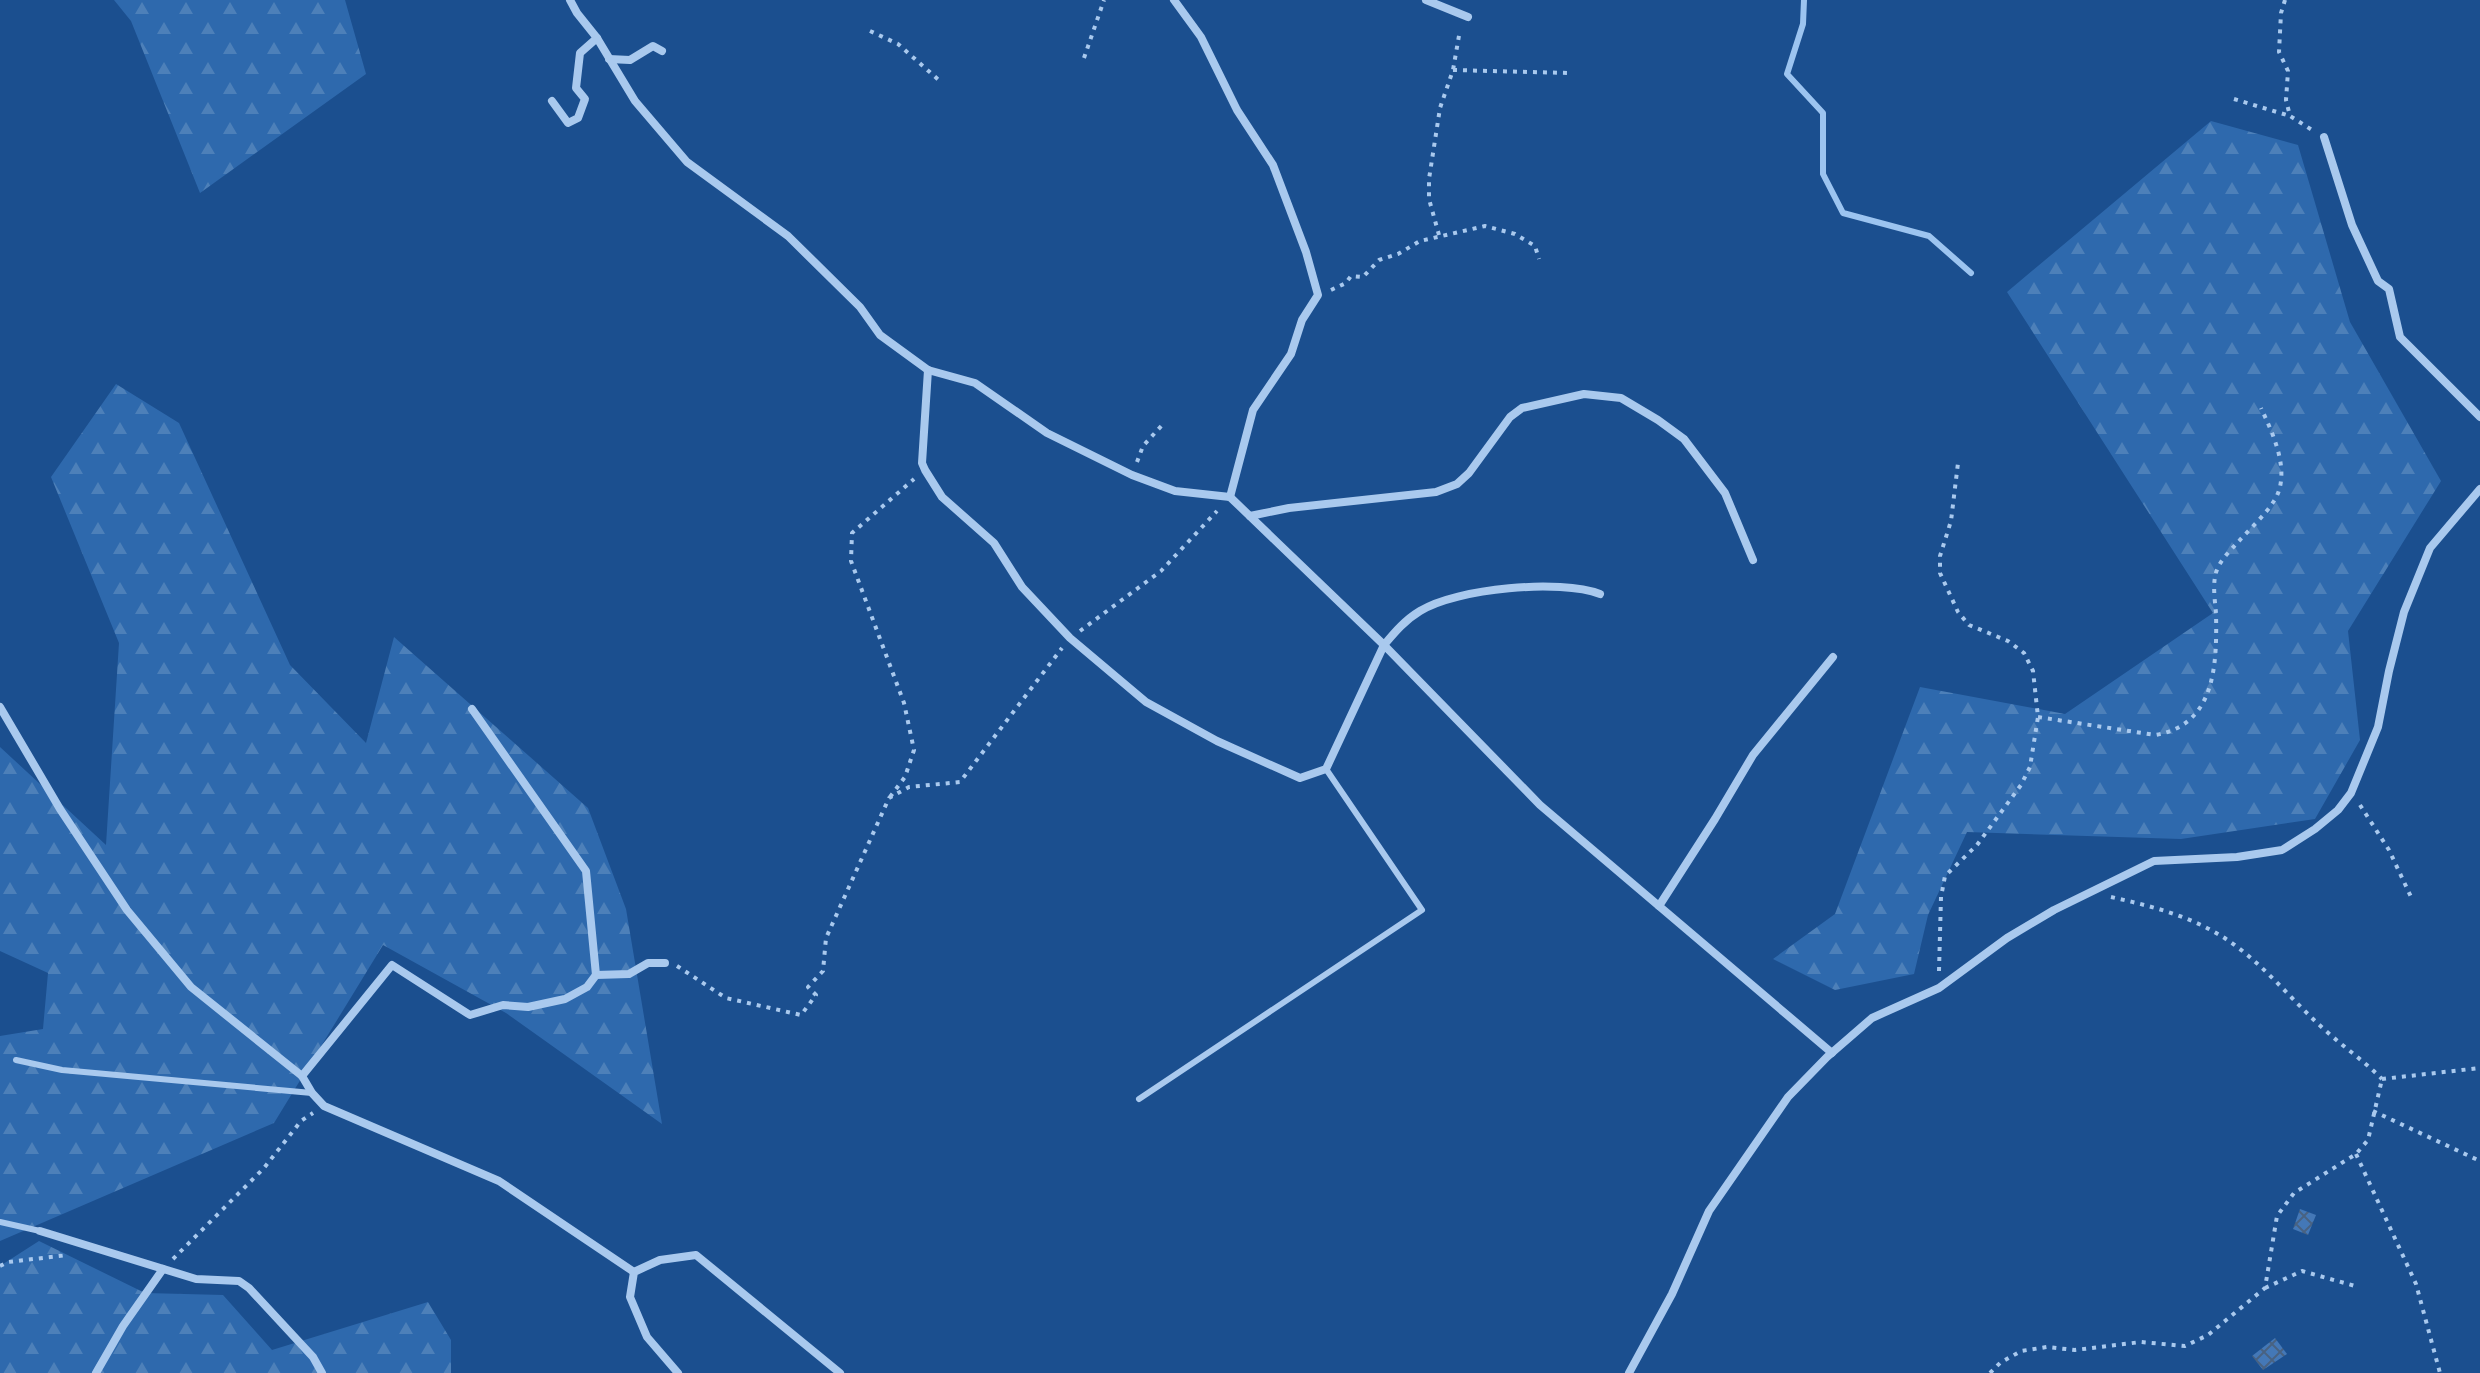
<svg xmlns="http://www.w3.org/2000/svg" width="2480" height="1373" font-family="'Public Sans',sans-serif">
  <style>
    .forest { fill: url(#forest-firs) }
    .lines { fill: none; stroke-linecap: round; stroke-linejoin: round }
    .stream { stroke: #9cc4f0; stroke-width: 6 }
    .building { fill: url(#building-cross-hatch) }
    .path { stroke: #a9c9ee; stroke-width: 4; stroke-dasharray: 4 6; stroke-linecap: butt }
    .service { stroke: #a9c9ee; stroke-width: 6 }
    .minor { stroke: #a9c9ee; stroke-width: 8 }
  </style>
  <defs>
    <pattern id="forest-firs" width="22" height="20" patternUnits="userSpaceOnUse" patternTransform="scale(2)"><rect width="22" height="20" fill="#2e69ad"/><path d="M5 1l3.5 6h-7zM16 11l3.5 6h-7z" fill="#4d80b9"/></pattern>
    <pattern id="building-cross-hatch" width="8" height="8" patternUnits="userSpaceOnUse" patternTransform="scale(2)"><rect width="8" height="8" fill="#4478b7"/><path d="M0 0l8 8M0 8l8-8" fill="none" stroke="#486282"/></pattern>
  </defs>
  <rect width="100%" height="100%" fill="#1b4f8f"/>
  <g class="forest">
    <polygon points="114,0 345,0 366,74 200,193 131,21"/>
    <polygon points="2211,121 2298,145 2350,322 2441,481 2348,631 2360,740 2315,819 2181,839 1967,832 1928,915 1914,974 1835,990 1773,959 1835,914 1920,687 2065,714 2213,613 2007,292"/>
    <polygon points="116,384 179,423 290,665 366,743 394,637 588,808 626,909 662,1124 506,1013 383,945 274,1123 0,1241 0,1036 43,1029 48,973 0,951 0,747 106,845 119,643 51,477"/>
    <polygon points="39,1241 145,1293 223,1295 272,1350 428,1302 451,1340 451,1373 0,1373 0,1266"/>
  </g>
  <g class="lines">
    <polyline class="stream" points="1804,0 1803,24 1787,74 1823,113 1823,174 1843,213 1929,236 1971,273"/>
  </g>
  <g class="building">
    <polygon points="2300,1209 2316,1215 2308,1235 2293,1229"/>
    <polygon points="2275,1338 2287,1354 2263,1370 2252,1356"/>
  </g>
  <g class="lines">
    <g class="path">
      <polyline points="2285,0 2281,13 2279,52 2288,71 2286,100 2290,116 2312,130"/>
      <polyline points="870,31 898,44 941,82"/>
      <polyline points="1084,58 1104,0"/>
      <polyline points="1453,70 1568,73"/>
      <polyline points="2234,99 2290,116"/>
      <polyline points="1439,235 1429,199 1429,179 1440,108 1453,70 1460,30"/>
      <polyline points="1331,290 1346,283 1351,276 1363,277 1379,260 1398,254 1420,241 1485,226 1515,234 1535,246 1539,259"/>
      <polyline points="1137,462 1143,446 1164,423"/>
      <polyline points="1080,631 1161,571 1217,511"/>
      <path d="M2038,717L2155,735C2216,725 2217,664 2216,613C2215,602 2213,588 2215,577C2217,563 2229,552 2238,542C2250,529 2265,515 2274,501C2292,473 2273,434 2261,408"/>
      <polyline points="890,797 905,777 914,750 904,703 851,561 852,533 914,479"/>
      <polyline points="2360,805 2389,850 2412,899"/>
      <path d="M2111,897C2151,906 2191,916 2226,939C2264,964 2292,1001 2326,1031C2345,1048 2364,1061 2382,1079"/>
      <polyline points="677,966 726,998 801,1015 816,995 808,987 823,971 826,938 889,798 909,787 960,782 1062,648"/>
      <polyline points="1939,971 1941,897 1945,876 1977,845 2021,785 2030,767 2038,717 2033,671 2024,653 2008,641 1969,625 1958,612 1940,573 1940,556 1951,521 1958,463"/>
      <polyline points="2382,1079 2480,1068"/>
      <polyline points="2373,1111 2480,1161"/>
      <polyline points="2356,1154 2416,1284 2440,1373"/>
      <polyline points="173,1259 264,1168 301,1121 313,1113"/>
      <polyline points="0,1266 8,1262 68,1255"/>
      <polyline points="2265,1288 2302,1271 2355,1286"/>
      <polyline points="1990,1373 2000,1363 2021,1351 2047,1347 2075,1350 2141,1342 2185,1346 2208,1335 2265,1288 2277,1216 2294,1193 2356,1154 2368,1140 2382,1079"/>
    </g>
    <g class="service">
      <polyline points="16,1060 62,1070 312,1093"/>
      <polyline points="1139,1099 1422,910 1326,769"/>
      <polyline points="0,1222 40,1231"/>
    </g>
    <g class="minor">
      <path d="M570,0L577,13L597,38L635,101L687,162L788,236L860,307L880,335L928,370L975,383L1047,433L1132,475L1175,491L1230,497L1384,645C1395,632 1405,620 1420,611C1457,588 1560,579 1600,594"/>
      <polyline points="1174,0 1201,37 1237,110 1273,165 1306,252 1318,295 1302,320 1291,354 1253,410 1230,497"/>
      <polyline points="1426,0 1468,17"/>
      <polyline points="609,59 630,60 653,46 662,51"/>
      <polyline points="552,101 568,123 578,118 585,99 576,88 580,53 597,38"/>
      <polyline points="2324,137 2352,225 2378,281 2389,289 2400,337 2480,417"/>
      <polyline points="928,370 922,463 925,470 942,497 994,543 1022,587 1070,638 1146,702 1217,741 1300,778 1326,769 1384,645 1540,805 1832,1053"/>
      <polyline points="1250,516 1289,508 1436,492 1457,484 1469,473 1510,417 1522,408 1584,394 1621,398 1658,420 1684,439 1725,493 1753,560"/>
      <polyline points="0,707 60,809 127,910 191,987 302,1076 312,1093 324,1106 499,1181 634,1272"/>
      <polyline points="472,709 586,871 596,975"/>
      <polyline points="1659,906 1715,819 1753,755 1833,657"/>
      <polyline points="302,1076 392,965 470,1015 503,1005 528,1007 565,999 587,987 596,975 629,974 648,963 665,963"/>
      <polyline points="40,1231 196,1279 239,1281 249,1288 313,1357 322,1373"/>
      <polyline points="96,1373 123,1326 163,1269"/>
      <polyline points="678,1373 647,1337 630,1297 634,1272 660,1260 696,1255 840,1373"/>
      <polyline points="1629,1373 1672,1294 1709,1211 1788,1097 1827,1057 1872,1018 1939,988 2007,938 2054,910 2154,861 2237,857 2282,850 2315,829 2338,810 2351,793 2378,727 2389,671 2404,612 2430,548 2480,489"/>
    </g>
  </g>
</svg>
